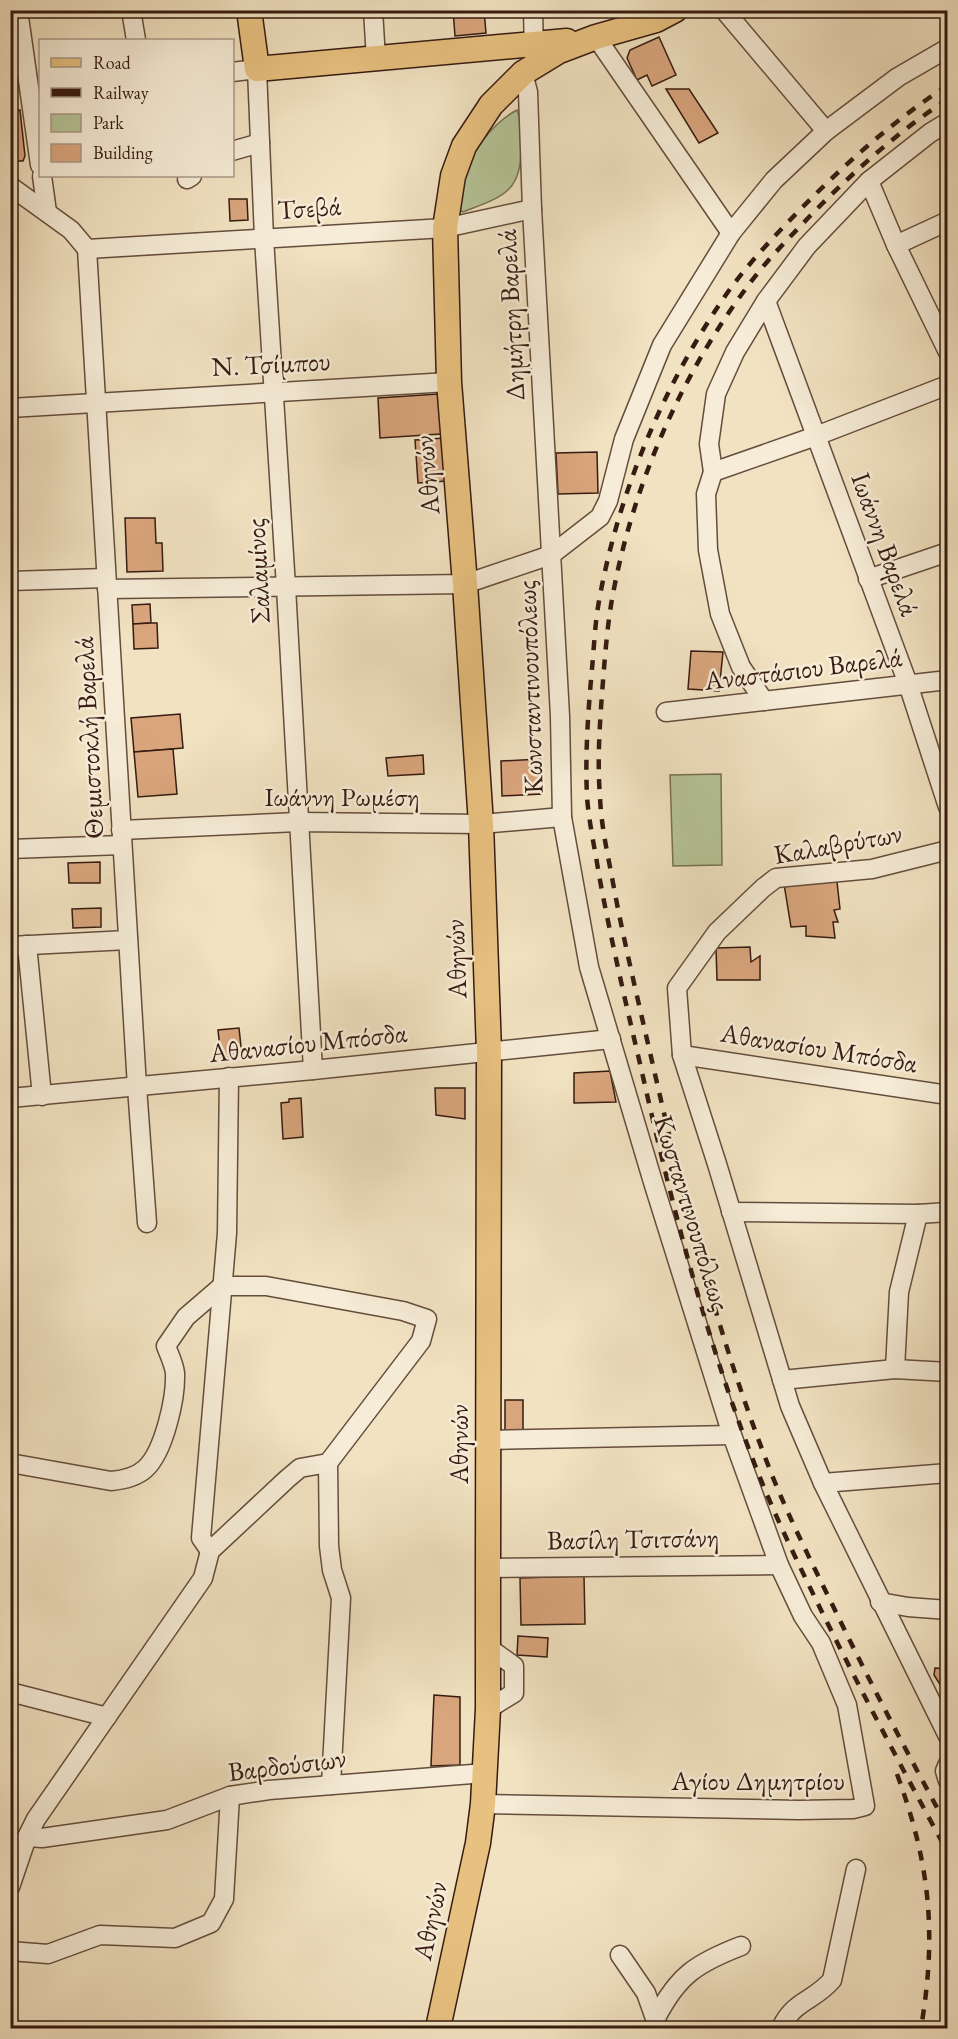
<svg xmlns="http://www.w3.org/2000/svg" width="958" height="2039" font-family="'EB Garamond',serif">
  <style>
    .green { fill: #b5c497; stroke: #767054; stroke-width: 1.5 }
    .building { fill: #d9a57d; stroke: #361b11; stroke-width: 1.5 }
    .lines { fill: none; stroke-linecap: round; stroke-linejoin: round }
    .minor-casing { stroke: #654d3d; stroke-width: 21 }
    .major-casing { stroke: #361b11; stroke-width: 27 }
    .minor { stroke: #f6ecd7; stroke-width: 18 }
    .major { stroke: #e8c180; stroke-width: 24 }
    .rail { stroke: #361b11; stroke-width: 4.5; stroke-dasharray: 10 10; stroke-linecap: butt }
    .labels { text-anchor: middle; stroke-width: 5; stroke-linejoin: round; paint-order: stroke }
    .street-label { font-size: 27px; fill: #361b11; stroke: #f6ecd7 }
  </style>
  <rect width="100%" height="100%" fill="#f1e2c1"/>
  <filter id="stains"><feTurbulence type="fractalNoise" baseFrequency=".00333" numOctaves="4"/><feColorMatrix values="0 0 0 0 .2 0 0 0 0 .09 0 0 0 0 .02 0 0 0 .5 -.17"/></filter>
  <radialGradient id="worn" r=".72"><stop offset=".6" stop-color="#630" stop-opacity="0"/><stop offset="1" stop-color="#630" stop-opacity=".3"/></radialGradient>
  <g class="green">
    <path d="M517,110C522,122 521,134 521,147C522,193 501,197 463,212L460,210C460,200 460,190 462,181C468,154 494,122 517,110Z"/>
    <polygon points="721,774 722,865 673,866 670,775"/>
  </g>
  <g class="building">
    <polygon points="453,10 484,10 486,33 455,36"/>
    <polygon points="659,37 676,75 652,86 647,75 637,80 627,58 630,50"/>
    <polygon points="666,89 689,89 718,133 699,143"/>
    <polygon points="20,110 25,156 23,161 15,161 10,157 10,111"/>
    <polygon points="229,199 247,199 248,220 230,221"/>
    <polygon points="438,394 441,434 380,438 378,398"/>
    <polygon points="445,438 447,481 418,483 415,440"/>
    <polygon points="597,452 598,493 558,494 556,453"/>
    <polygon points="125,518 155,518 156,543 162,543 163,571 127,572"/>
    <polygon points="150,604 151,623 133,624 132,605"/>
    <polygon points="151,623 157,623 158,648 134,649 133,624"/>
    <polygon points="691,651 723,652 719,691 688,689"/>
    <polygon points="180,714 183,748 134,752 131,718"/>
    <polygon points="173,749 177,794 138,797 134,752"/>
    <polygon points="423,755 424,774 388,776 386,758"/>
    <polygon points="540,759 542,794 502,796 501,761"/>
    <polygon points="100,862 100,883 69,883 68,863"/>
    <polygon points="837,882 840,909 834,910 838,922 833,922 835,938 806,936 806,926 791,927 784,884"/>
    <polygon points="101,908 101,927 73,928 72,909"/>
    <polygon points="750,947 751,962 760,956 760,980 717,980 716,948"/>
    <polygon points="239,1028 242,1056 221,1058 218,1030"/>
    <polygon points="610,1071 616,1102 574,1103 574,1073"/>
    <polygon points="435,1088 465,1088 465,1119 436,1115"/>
    <polygon points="301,1098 303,1137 283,1139 281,1103 289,1102 289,1099"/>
    <polygon points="505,1400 523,1400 523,1430 505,1431"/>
    <polygon points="584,1576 585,1624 521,1625 520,1578"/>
    <polygon points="518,1636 548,1638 547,1657 517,1655"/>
    <polygon points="935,1668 948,1669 948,1697 934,1675"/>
    <polygon points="434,1695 460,1697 460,1765 431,1766"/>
  </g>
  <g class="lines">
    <g class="minor-casing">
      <g id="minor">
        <polyline points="18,10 40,165"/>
        <polyline points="131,10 136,40"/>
        <polyline points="373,10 376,59"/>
        <polyline points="533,10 534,54"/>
        <polyline points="724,10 826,131"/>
        <polyline points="596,37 731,233"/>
        <polyline points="232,72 257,69 264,238 286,587 313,1070"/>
        <polyline points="232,151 260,143"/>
        <polyline points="42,176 47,212"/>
        <polyline points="187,179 192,176"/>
        <polyline points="869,181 896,245 948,352"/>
        <polyline points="10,186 71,230 87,249"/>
        <polyline points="896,245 948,221"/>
        <polyline points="87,249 137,1087 147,1223"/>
        <polyline points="87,249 445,228 532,209"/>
        <polyline points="766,301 908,684 948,807"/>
        <polyline points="10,408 449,382"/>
        <polyline points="713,472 816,436 948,385"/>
        <polyline points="868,579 948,552"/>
        <polyline points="10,581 106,578"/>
        <polyline points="107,589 465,584 551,555 600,517 608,501 624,439 662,345 731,233 774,180 826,131 898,77 948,48"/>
        <polyline points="764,701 741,667 720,614 708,550 706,494 713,472 709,444 716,394 735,352 766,301 807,246 869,181 930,133 948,122"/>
        <polyline points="666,712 948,680"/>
        <polyline points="121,830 298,822 481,824 562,817"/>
        <polyline points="10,849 122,845"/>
        <polyline points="948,850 872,869 776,878 763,888 717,932 677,988 682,1055 717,1164 790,1406 823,1483 948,1736"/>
        <polyline points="27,945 42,1096"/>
        <polyline points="10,946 128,940"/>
        <polyline points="682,1055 948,1095"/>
        <polyline points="10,1098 313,1070 611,1039"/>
        <polyline points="731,1212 918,1214 948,1212"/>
        <polyline points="895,1369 899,1292 918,1214"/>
        <polyline points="782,1380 895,1369 948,1372"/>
        <polyline points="489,1440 732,1435"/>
        <path d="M10,1463L111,1481C122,1480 136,1477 145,1469C164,1452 176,1398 175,1373C174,1364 169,1354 166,1346L186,1317L222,1286H266L403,1311L427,1319L421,1341L328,1463L300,1468L287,1479L210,1551L203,1578L36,1819L27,1837L10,1887"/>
        <polyline points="328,1463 329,1546 332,1570 341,1598 331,1785"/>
        <polyline points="823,1483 948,1473"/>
        <polyline points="210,1551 201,1538 227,1233 229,1077"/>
        <polyline points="488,1568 779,1565"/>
        <polyline points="880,1602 908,1607 948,1610"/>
        <polyline points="10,1692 107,1717"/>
        <polyline points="488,1709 514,1693 514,1666 489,1648"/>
        <polyline points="948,1764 945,1771 948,1781"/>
        <polyline points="483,1804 799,1810 853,1809 865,1806 847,1705 821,1643 803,1616 779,1565 732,1435 653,1182 589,967 562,817 560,716 532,209 528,92 523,73"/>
        <polyline points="27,1837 42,1838 167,1820 230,1796 269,1790 485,1773"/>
        <polyline points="10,1951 48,1954 100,1935 175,1938 211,1923 224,1899 230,1796"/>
        <polyline points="620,1955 646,1993 657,2024"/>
        <path d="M656,2018C678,1975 697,1963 741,1946"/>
        <path d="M781,2028C794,2000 813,2002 832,1980L856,1869"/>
      </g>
    </g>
    <g class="major-casing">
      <g id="major">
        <polyline points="249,10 257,69 567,41"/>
        <polyline points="438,2028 478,1843 483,1804 488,1709 488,1568 489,1052 481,824 465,584 449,382 445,228 453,176 464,146 491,105 523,73 559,51 596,37 656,20 675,10"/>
      </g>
    </g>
    <use href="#minor" class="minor"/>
    <use href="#major" class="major"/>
    <g class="rail">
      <path d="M948,85C890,123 839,169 791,219C766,245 741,272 721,302C661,391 618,495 599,601C595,623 594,647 592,669C588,712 585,755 587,797C589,823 595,849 599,875C611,940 626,1004 641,1068C671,1201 705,1337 755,1465C774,1514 797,1561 820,1608C861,1691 904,1772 948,1853"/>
      <path d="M948,99C897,132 851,174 809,217C791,236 773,254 757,274C683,368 631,487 611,605C607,630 605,656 603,681C600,720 597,758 600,797C601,822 606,847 611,872C623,939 639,1004 654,1070C684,1201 717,1332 765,1457C784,1508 809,1557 833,1606C869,1681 908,1754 948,1828"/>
      <path d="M897,1774C930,1864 937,1933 921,2028"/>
    </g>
  </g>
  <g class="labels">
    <g class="street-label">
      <text transform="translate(309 208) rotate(-4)" y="9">Τσεβά</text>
      <text transform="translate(511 315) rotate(-93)" y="9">Δημήτρη Βαρελά</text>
      <text transform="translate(271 364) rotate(-3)" y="9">N. Τσίμπου</text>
      <text transform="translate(427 475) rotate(-95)" y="9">Αθηνών</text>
      <text transform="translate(885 544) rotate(70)" y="9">Ιωάννη Βαρελά</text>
      <text transform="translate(258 571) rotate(-93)" y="9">Σαλαμίνος</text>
      <text transform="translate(803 669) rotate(-7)" y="9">Αναστάσιου Βαρελά</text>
      <text transform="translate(530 687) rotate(-92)" y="9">Κωνσταντινουπόλεως</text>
      <text transform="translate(89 738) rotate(-93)" y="9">Θεμιστοκλή Βαρελά</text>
      <text x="342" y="806">Ιωάννη Ρωμέση</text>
      <text transform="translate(838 844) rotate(-10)" y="9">Καλαβρύτων</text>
      <text transform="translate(456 959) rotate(-92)" y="9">Αθηνών</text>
      <text transform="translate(308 1043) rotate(-6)" y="9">Αθανασίου Μπόσδα</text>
      <text transform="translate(819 1048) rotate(9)" y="9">Αθανασίου Μπόσδα</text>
      <text transform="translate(692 1213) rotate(73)" y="9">Κωσταντινουπόλεως</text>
      <text transform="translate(459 1444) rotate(-90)" y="9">Αθηνών</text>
      <text transform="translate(633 1539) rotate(-1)" y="9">Βασίλη Τσιτσάνη</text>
      <text transform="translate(287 1765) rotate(-7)" y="9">Βαρδούσιων</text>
      <text x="758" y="1790">Αγίου Δημητρίου</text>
      <text transform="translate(430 1921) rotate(-78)" y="9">Αθηνών</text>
    </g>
  </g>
  <rect width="958" height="2039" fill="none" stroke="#f1e2c1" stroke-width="36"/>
  <rect x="12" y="12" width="934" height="2015" fill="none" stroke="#361b11" stroke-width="3"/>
  <rect x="18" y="18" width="922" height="2003" fill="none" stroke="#361b11" stroke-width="1.5"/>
  <rect x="39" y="39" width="195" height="138" fill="#f6ecd7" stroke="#a99888" stroke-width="1.5"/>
  <rect x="51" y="58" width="30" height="9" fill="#e8c180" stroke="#a99888" stroke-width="1.5"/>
  <text x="93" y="69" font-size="18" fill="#361b11">Road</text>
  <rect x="51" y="88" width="30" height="9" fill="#361b11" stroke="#a99888" stroke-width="1.5"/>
  <text x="93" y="99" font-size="18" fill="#361b11">Railway</text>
  <rect x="51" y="114" width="30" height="18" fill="#b5c497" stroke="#a99888" stroke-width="1.5"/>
  <text x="93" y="129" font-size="18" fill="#361b11">Park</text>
  <rect x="51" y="144" width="30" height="18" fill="#d9a57d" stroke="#a99888" stroke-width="1.5"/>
  <text x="93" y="159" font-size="18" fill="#361b11">Building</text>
  <rect width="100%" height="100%" filter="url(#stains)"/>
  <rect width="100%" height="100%" fill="url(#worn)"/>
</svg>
